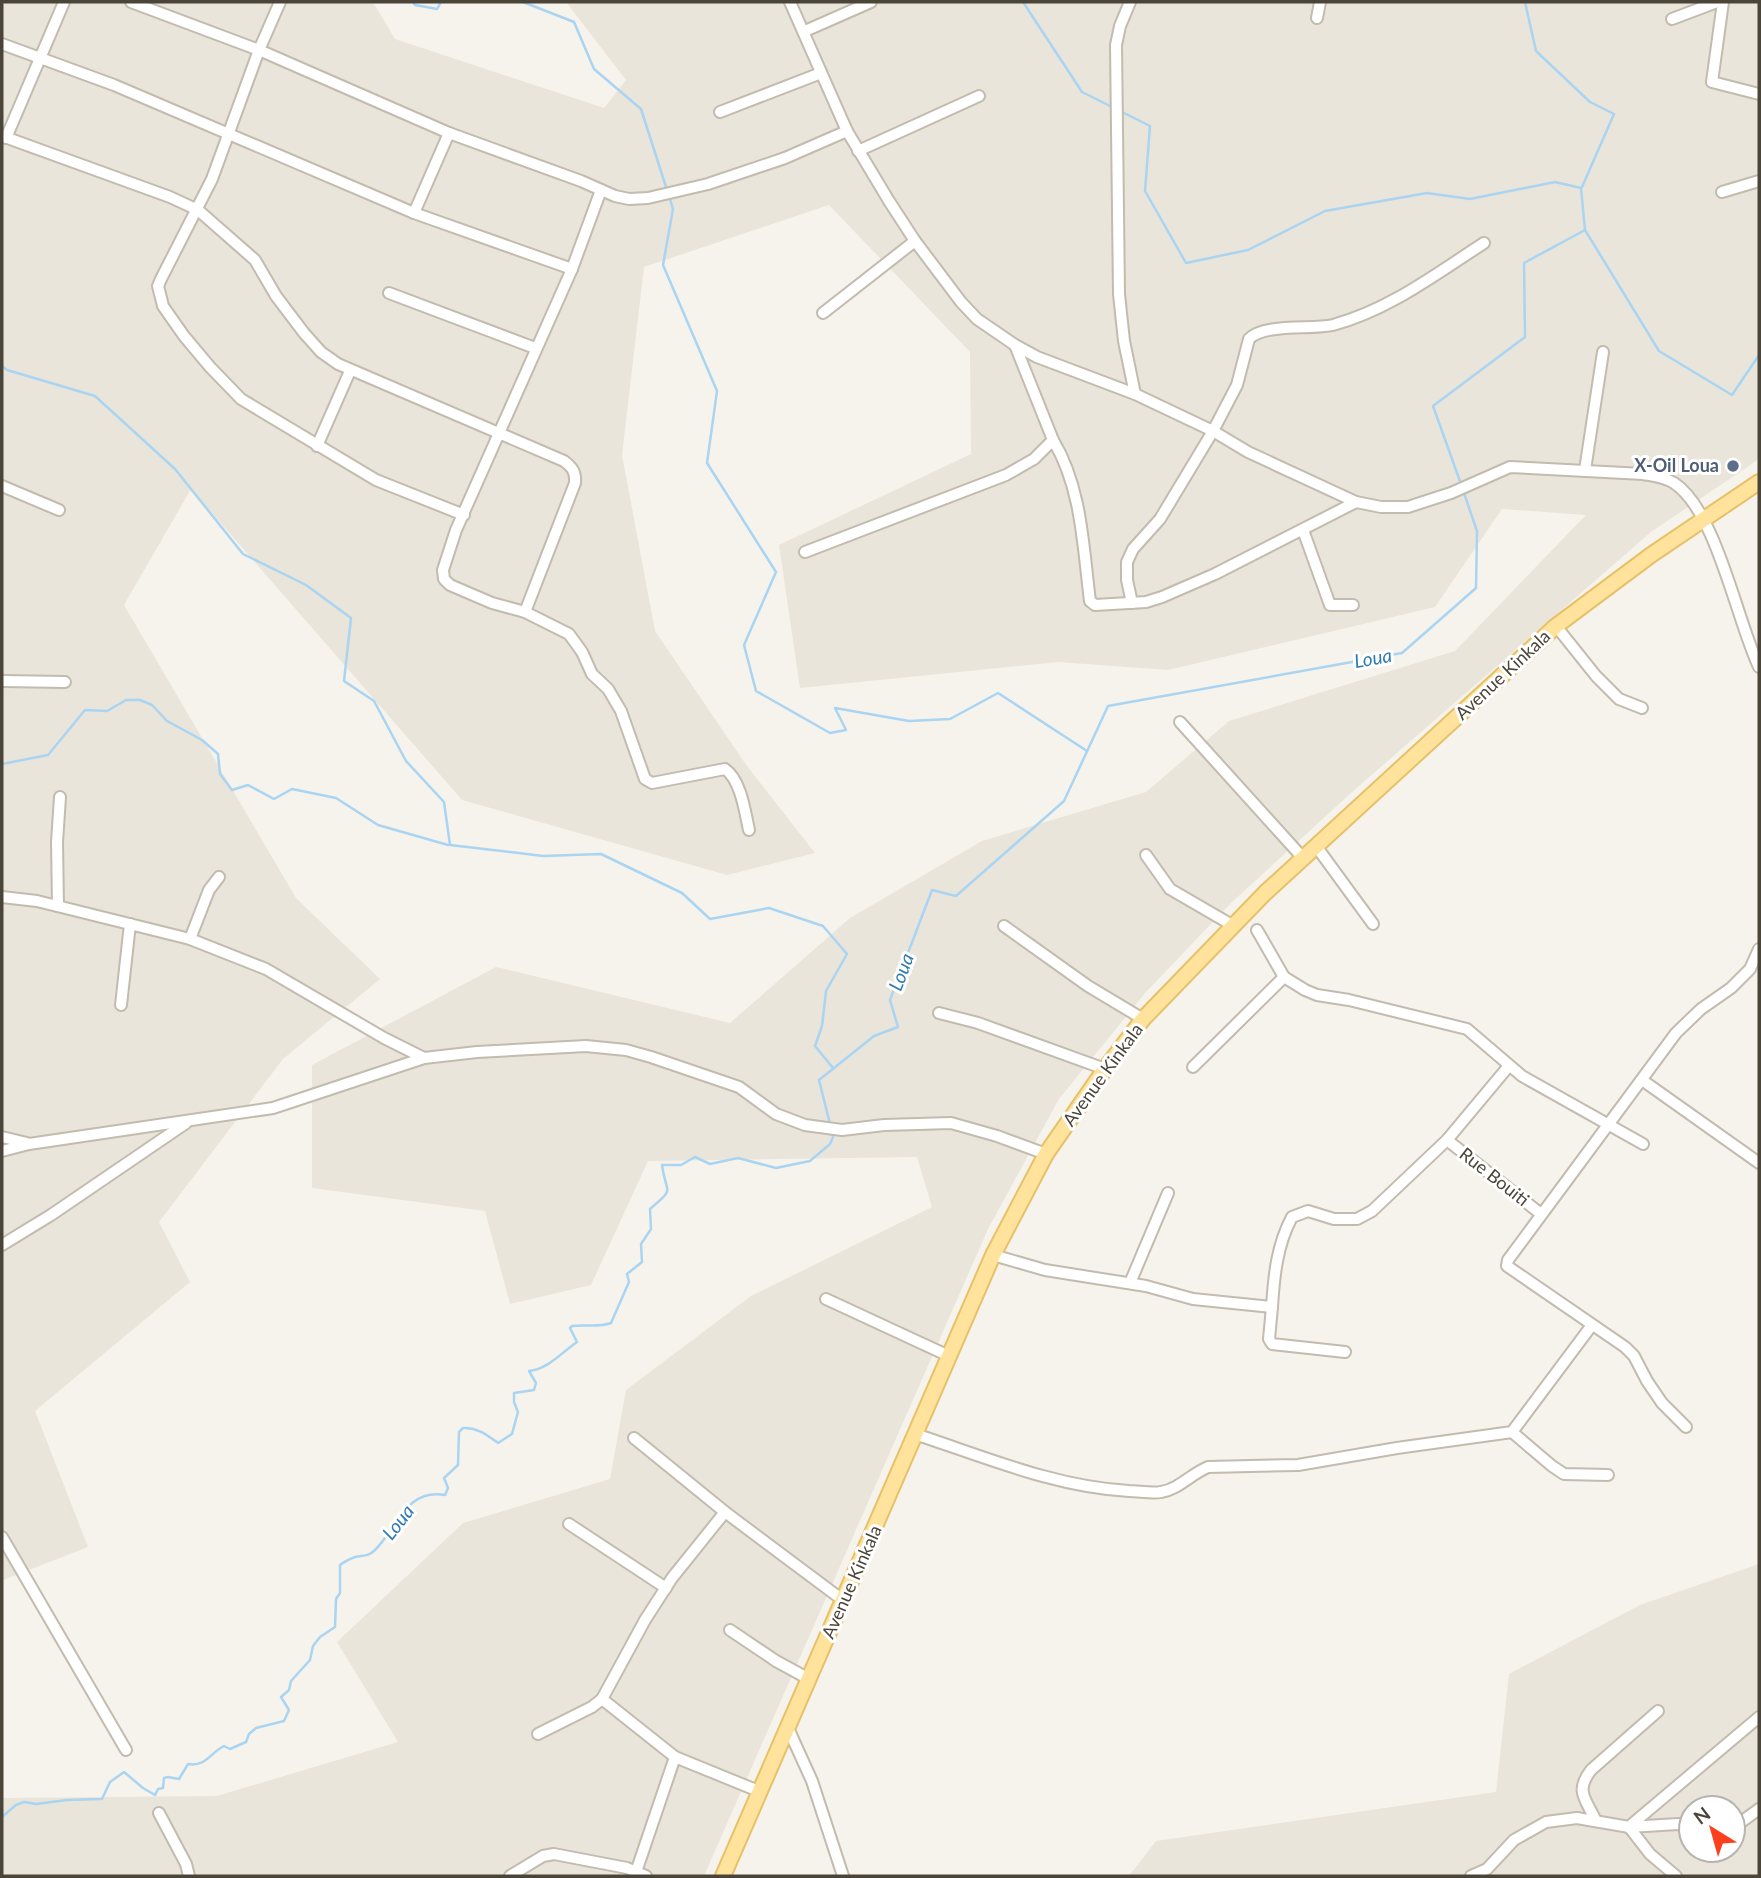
<svg xmlns="http://www.w3.org/2000/svg" width="1761" height="1878" font-family="Lato,sans-serif">
  <style>
    .residential { fill: #eae5da; fill-rule: evenodd }
    .lines { fill: none; stroke-linecap: round; stroke-linejoin: round }
    .stream { stroke: #a9d4f2; stroke-width: 2.5 }
    .minor-casing { stroke: #c2bbae; stroke-width: 14 }
    .major-casing { stroke: #e6c16a; stroke-width: 18 }
    .minor { stroke: #fff; stroke-width: 10 }
    .major { stroke: #ffe39c; stroke-width: 14 }
    .service-dot { fill: #5c6f8a; stroke: #fff; stroke-width: 2.5 }
    .labels { text-anchor: middle; stroke-width: 6; stroke-linejoin: round; paint-order: stroke }
    .service-label { font-size: 18px; font-weight: bold; fill: #4e5e75; stroke: #fff; text-anchor: end }
    .street-label { font-size: 18px; fill: #4b4439; stroke: #fff }
    .water-label { font-size: 19px; font-style: italic; fill: #2e7ab2; stroke: #fff }
  </style>
  <rect width="100%" height="100%" fill="#f6f3ec"/>
  <g class="residential">
    <polygon points="2,2 373,2 395,39 604,108 626,80 566,2 1759,2 1759,459 1651,532 1352,792 1231,903 1146,992 1059,1099 988,1229 704,1876 2,1876 2,1798 217,1796 398,1742 337,1642 463,1523 610,1479 626,1390 751,1296 932,1207 917,1157 648,1161 591,1285 510,1304 485,1211 312,1188 312,1065 496,967 730,1023 850,918 982,841 1146,792 1229,721 1455,651 1586,515 1502,509 1435,607 1168,670 1058,662 800,688 779,545 971,454 970,352 829,205 644,267 622,455 655,631 747,766 815,853 727,875 462,800 191,489 124,605 296,898 380,979 283,1059 159,1222 190,1282 35,1411 88,1547 3,1580"/>
    <path d="M1759,1564V1876H1129L1156,1841L1496,1792L1509,1674L1640,1605ZM1691,1808H1733V1850H1691Z"/>
  </g>
  <g class="lines">
    <g class="stream">
      <polyline points="413,2 415,5 437,9 441,2"/>
      <polyline points="523,2 574,22 594,69 641,109 667,190"/>
      <polyline points="1023,2 1082,92 1114,108"/>
      <polyline points="1525,2 1536,51 1590,102 1614,114 1582,187"/>
      <polyline points="1120,111 1150,126 1145,191 1186,263 1248,250 1325,211 1427,193 1470,199 1555,182 1581,188 1585,230"/>
      <polyline points="669,196 673,209 663,265 717,391 707,463 776,572 744,645 756,691 830,733 846,730 835,708 909,721 950,719 998,693 1087,751"/>
      <polyline points="2,366 7,370 95,396 175,469 243,554 306,585 351,618 344,681 374,701 406,761 444,802 450,845 543,856 601,854 682,893 710,919 769,908 823,926 847,954 826,991 822,1026 815,1046 833,1068"/>
      <polyline points="1461,484 1433,406 1525,337 1524,263 1585,230 1659,351 1732,395 1759,355"/>
      <polyline points="2,764 48,755 85,710 107,711 126,700 140,700 152,705 167,721 202,740 218,754 220,774 232,790 248,785 274,799 292,789 336,798 378,825 448,845"/>
      <polyline points="830,1124 819,1080 874,1036 898,1027 890,1000 932,890 956,896 1064,801 1108,706 1402,653 1476,588 1477,531 1463,490"/>
      <path d="M2,1817L16,1805L24,1802L36,1804L67,1800L102,1799L110,1782L124,1772L143,1788L155,1795L158,1789L163,1788L164,1778L168,1777L179,1779L188,1764C206,1767 210,1753 224,1746L230,1749L246,1742L249,1734L256,1728L284,1721L289,1710L281,1697L289,1690L291,1681L310,1660L313,1646L320,1637L335,1627L336,1599L340,1593V1565C344,1562 350,1559 355,1557C363,1555 368,1557 375,1550C397,1528 406,1488 445,1495L448,1488L444,1478L458,1465L459,1432L463,1428C477,1427 487,1435 498,1443L512,1434L518,1412L514,1402V1393L534,1390L536,1383L529,1371C548,1369 561,1353 577,1342L570,1328L572,1326C587,1324 597,1328 611,1323L629,1282L627,1274L642,1262L641,1244L651,1229L650,1209C676,1187 666,1195 662,1165H681L695,1157L710,1164L738,1158L776,1168L810,1161L830,1144L833,1137L831,1130"/>
    </g>
    <g class="minor-casing">
      <g id="minor">
        <polyline points="131,2 259,50 449,133 581,181 615,196 629,199 648,198 708,184 785,158 847,131"/>
        <polyline points="280,2 259,50 212,179 161,279 158,286 163,306 184,336 210,367 241,399 376,480 464,515"/>
        <path d="M790,2L847,131L889,201L915,241L961,302L977,319L1015,345L1037,357L1135,394L1213,431L1248,452L1356,502L1381,507H1408L1451,493L1510,467L1643,474C1654,476 1665,477 1674,483C1716,510 1737,621 1759,667"/>
        <polyline points="1130,2 1120,26 1116,45 1119,294 1124,341 1135,394"/>
        <polyline points="1723,2 1712,82 1759,94"/>
        <polyline points="1317,18 1320,2"/>
        <polyline points="1672,19 1717,2"/>
        <polyline points="805,31 871,2"/>
        <polyline points="2,44 114,85 414,213 572,269"/>
        <polyline points="720,112 821,73"/>
        <path d="M2,136L170,197L198,210L255,260L276,296L304,333L321,352L338,364L564,461C572,467 576,472 575,483L525,612"/>
        <polyline points="6,138 64,2"/>
        <polyline points="858,151 979,96"/>
        <path d="M601,190L572,269L456,530L443,570L444,579L450,585L492,603L525,612L569,634L582,652L592,674L608,689L621,711L645,779L652,783L725,769C741,780 745,812 749,830"/>
        <polyline points="1722,192 1759,181"/>
        <polyline points="414,213 449,133"/>
        <polyline points="389,293 535,348"/>
        <polyline points="823,313 915,241"/>
        <path d="M1053,440C1082,488 1083,547 1090,601L1095,605L1146,602L1162,597L1215,574L1356,502"/>
        <polyline points="317,446 350,371"/>
        <polyline points="1585,470 1603,352"/>
        <polyline points="2,486 59,510"/>
        <polyline points="1303,530 1330,605 1353,605"/>
        <polyline points="805,552 1006,475 1034,459 1053,440 1015,345"/>
        <path d="M1132,603L1127,580V562L1133,549L1160,519L1213,431L1237,385L1249,339C1264,323 1312,330 1333,325C1389,310 1436,274 1484,243"/>
        <polyline points="1556,626 1596,676 1619,699 1642,708"/>
        <polyline points="2,681 65,682"/>
        <polyline points="1180,722 1303,858"/>
        <polyline points="1316,846 1373,924"/>
        <polyline points="1146,855 1170,889 1232,925"/>
        <polyline points="2,897 37,901 190,939 266,969 384,1038 424,1058"/>
        <polyline points="58,906 57,842 60,797"/>
        <polyline points="1004,926 1088,986 1143,1019"/>
        <polyline points="1257,930 1284,977 1305,990 1317,995 1349,1000 1467,1029 1522,1076 1643,1144"/>
        <polyline points="190,939 209,890 219,877"/>
        <polyline points="121,1005 130,924"/>
        <polyline points="939,1013 978,1023 1105,1069"/>
        <polyline points="1193,1067 1284,977"/>
        <polyline points="1642,1080 1759,1163"/>
        <polyline points="2,1137 27,1143"/>
        <polyline points="1447,1140 1541,1214"/>
        <polyline points="2,1151 29,1144 273,1108 424,1058 477,1052 586,1046 626,1050 651,1057 739,1087 776,1114 805,1125 842,1130 884,1125 951,1123 997,1136 1046,1154"/>
        <polyline points="2,1245 51,1215 186,1123"/>
        <path d="M993,1255L1045,1270L1146,1286L1193,1299L1272,1307C1274,1275 1277,1245 1292,1217L1308,1211L1334,1219H1357L1372,1211L1447,1140L1508,1067"/>
        <polyline points="1130,1283 1168,1193"/>
        <polyline points="826,1299 949,1356"/>
        <polyline points="1272,1307 1269,1339 1272,1344 1345,1352"/>
        <polyline points="1686,1427 1662,1403 1647,1381 1634,1356 1625,1347 1507,1266 1508,1260 1676,1033 1701,1009 1731,988 1750,969 1759,949"/>
        <polyline points="1512,1432 1552,1466 1564,1474 1608,1475"/>
        <path d="M915,1434C985,1457 1055,1487 1129,1491C1139,1491 1151,1494 1161,1492C1179,1489 1191,1474 1208,1467L1298,1465L1397,1448L1512,1432L1592,1325"/>
        <polyline points="634,1438 725,1512 844,1601"/>
        <polyline points="725,1512 672,1578 645,1620 602,1699 675,1757 761,1792"/>
        <polyline points="569,1524 666,1588"/>
        <polyline points="2,1537 126,1750"/>
        <polyline points="730,1630 776,1661 809,1679"/>
        <polyline points="787,1726 812,1781 843,1876"/>
        <polyline points="538,1734 592,1707 602,1699"/>
        <polyline points="159,1813 186,1864 189,1876"/>
        <path d="M1595,1819C1585,1798 1575,1791 1591,1770L1658,1711"/>
        <polyline points="1631,1825 1759,1717"/>
        <polyline points="1629,1827 1650,1854 1676,1876"/>
        <polyline points="1733,1828 1759,1809"/>
        <polyline points="636,1872 675,1757"/>
        <polyline points="510,1876 543,1856 554,1854 627,1868 646,1876"/>
        <polyline points="1471,1876 1487,1869 1514,1840 1546,1822 1577,1818 1629,1827 1678,1824 1691,1826"/>
      </g>
    </g>
    <g class="major-casing">
      <polyline id="major" points="723,1876 993,1255 1046,1154 1105,1069 1143,1019 1265,893 1556,626 1651,555 1759,482"/>
    </g>
    <use href="#minor" class="minor"/>
    <use href="#major" class="major"/>
  </g>
  <circle class="service-dot" cx="1733" cy="466" r="7"/>
  <g class="labels">
    <g class="service-label">
      <text x="1719" y="472">X-Oil Loua</text>
    </g>
    <g class="street-label">
      <text transform="translate(1503 675) rotate(-43)" y="6">Avenue Kinkala</text>
      <text transform="translate(1103 1075) rotate(-54)" y="6">Avenue Kinkala</text>
      <text transform="translate(1494 1177) rotate(38)" y="6">Rue Bouiti</text>
      <text transform="translate(852 1582) rotate(-66)" y="6">Avenue Kinkala</text>
    </g>
    <g class="water-label">
      <text transform="translate(1373 658) rotate(-10)" y="7">Loua</text>
      <text transform="translate(901 972) rotate(-69)" y="7">Loua</text>
      <text transform="translate(398 1522) rotate(-52)" y="7">Loua</text>
    </g>
  </g>
  <rect width="1761" height="1878" fill="none" stroke="#4b4439" stroke-width="7"/>
  <g transform="translate(1712 1829) rotate(323)"><circle r="33" fill="#ffffff" stroke="#b7b4b0" stroke-width="2"/>
  <path d="M0-5L12 26L0 18L-12 26Z" fill="#fc3f1d"/>
  <text y="-10" font-size="19" font-weight="bold" text-anchor="middle" fill="#4b4439">N</text>
  </g>
</svg>
